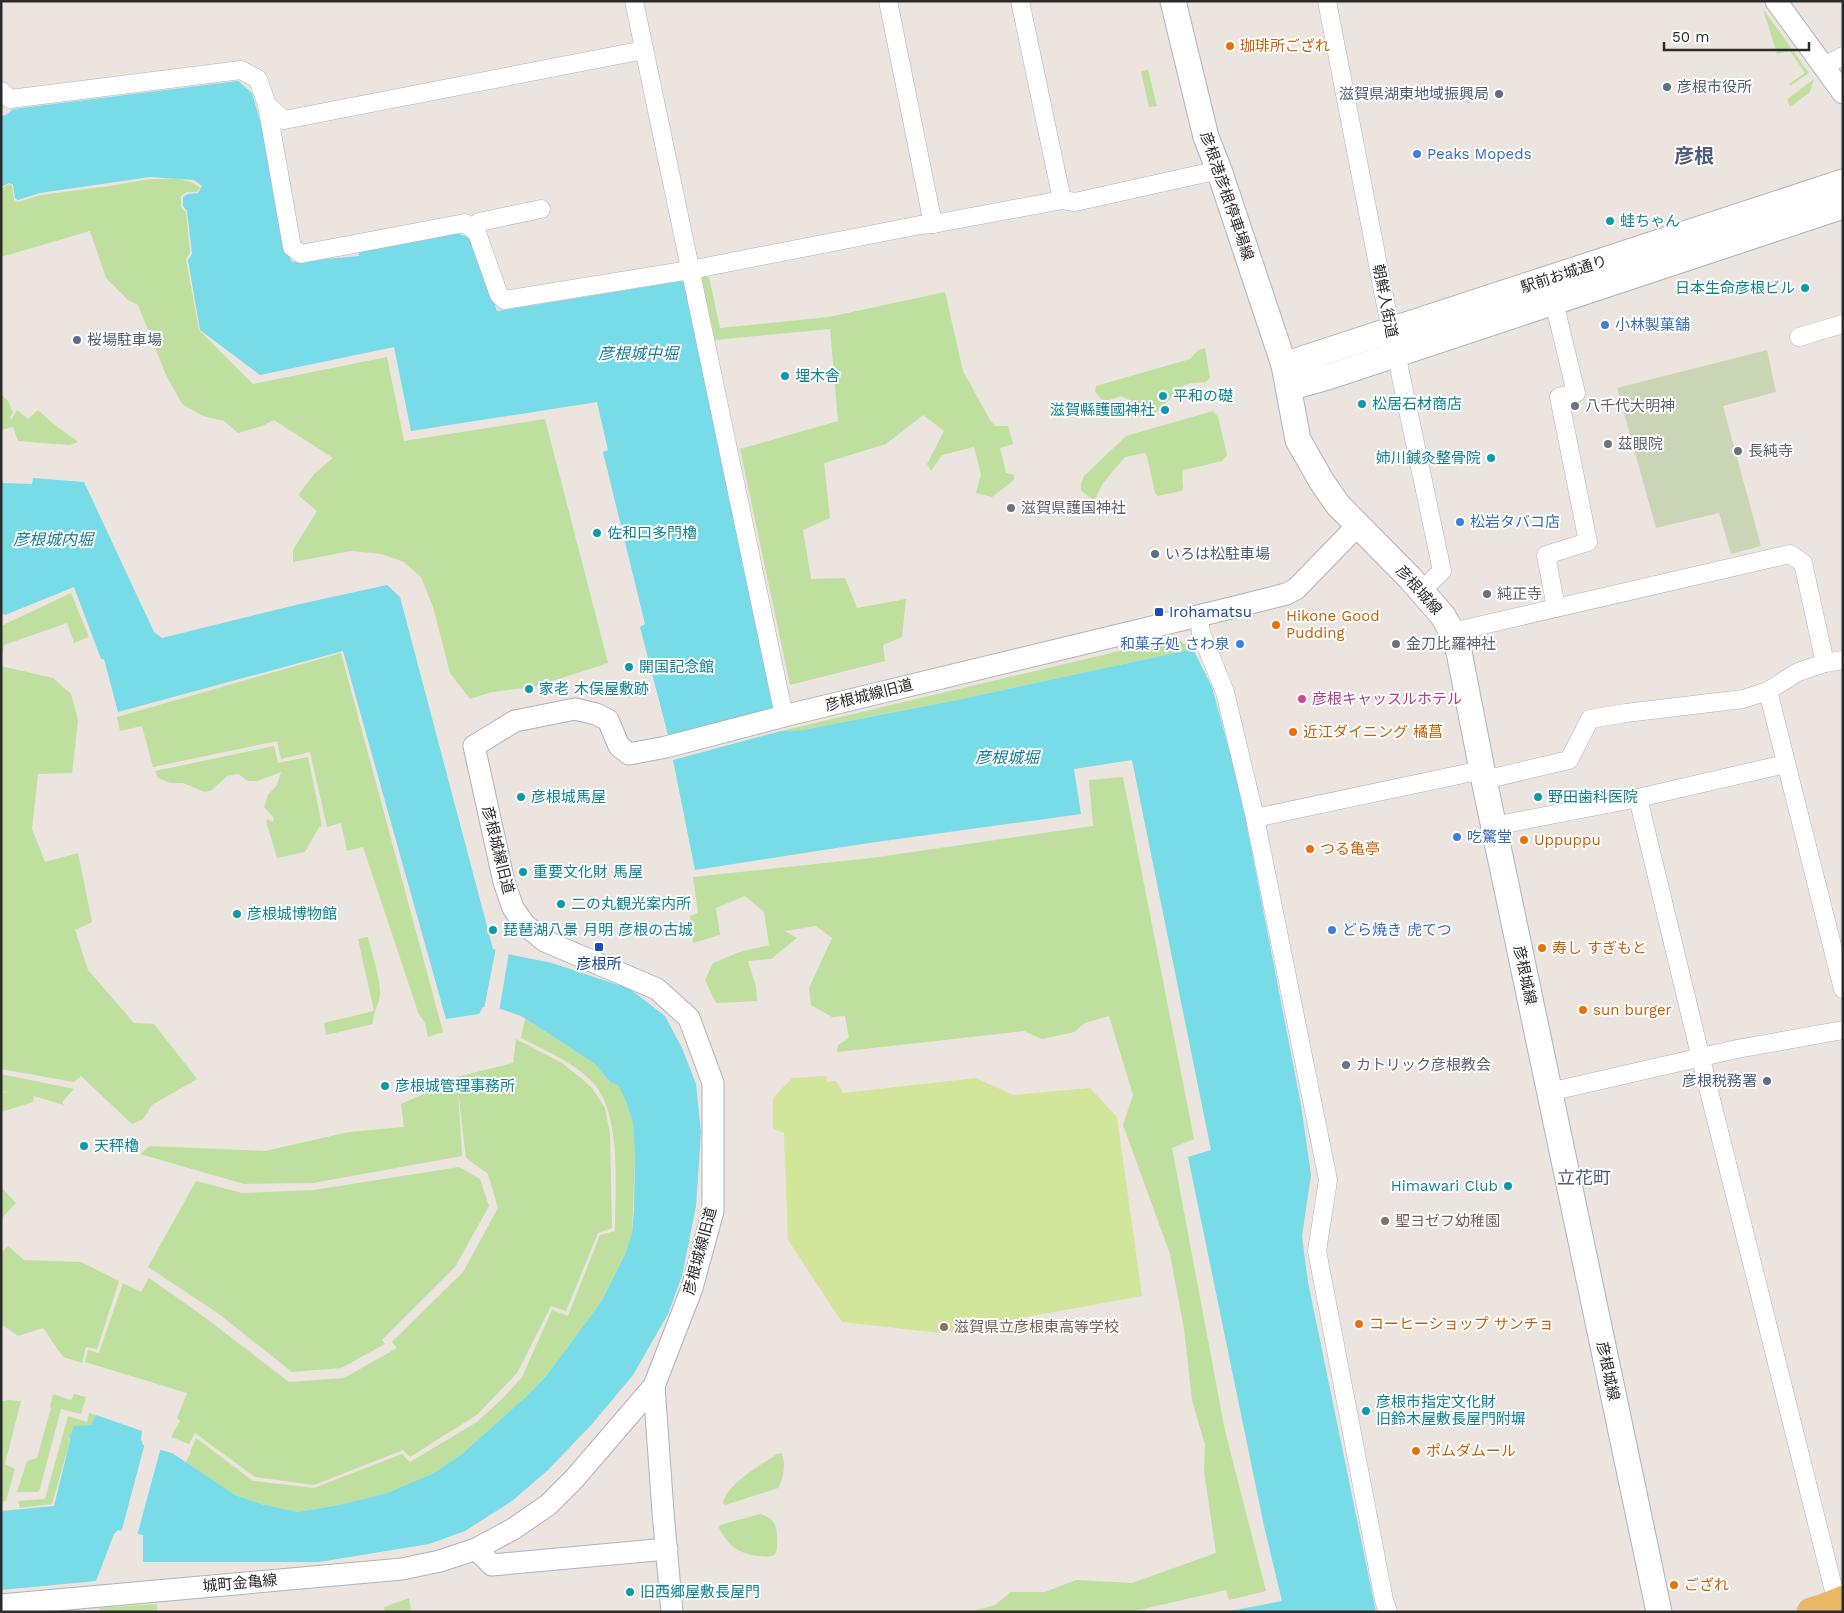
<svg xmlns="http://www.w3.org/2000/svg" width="1844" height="1613" font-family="'Work Sans','Noto Sans JP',sans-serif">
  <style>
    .green { fill: #bedf9e }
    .cemetery { fill: #cad5b6 }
    .pitch { fill: #d1e69a }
    .water { fill: #77dbe8 }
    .pier { fill: #ece4de }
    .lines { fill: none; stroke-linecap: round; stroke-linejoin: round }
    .minor-casing { stroke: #aeb2bb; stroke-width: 19 }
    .tertiary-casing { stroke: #aeb2bb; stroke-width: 23 }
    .secondary-casing { stroke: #aeb2bb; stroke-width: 27 }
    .primary-casing { stroke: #c4c4c4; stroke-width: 29 }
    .minor { stroke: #fff; stroke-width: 18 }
    .tertiary { stroke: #fff; stroke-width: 21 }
    .secondary { stroke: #fff; stroke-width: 25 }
    .primary { stroke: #e9b766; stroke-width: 28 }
    .food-dot { fill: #e8710a; stroke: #fff; stroke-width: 2 }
    .service-dot { fill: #5c6f8a; stroke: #fff; stroke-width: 2 }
    .shop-dot { fill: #3f7fe0; stroke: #fff; stroke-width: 2 }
    .culture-dot { fill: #0f9aa8; stroke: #fff; stroke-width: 2 }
    .worship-dot { fill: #6b7280; stroke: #fff; stroke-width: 2 }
    .transit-dot { fill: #1a4fb4; stroke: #fff; stroke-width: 2 }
    .hotel-dot { fill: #d1479c; stroke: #fff; stroke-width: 2 }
    .education-dot { fill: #8d6e63; stroke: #fff; stroke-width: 2 }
    .labels { text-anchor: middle; stroke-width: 4; stroke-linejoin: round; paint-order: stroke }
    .food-label { font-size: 15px; fill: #c56008; stroke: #fff; text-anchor: start }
    .service-label { font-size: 15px; fill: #4e5e75; stroke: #fff; text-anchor: start }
    .shop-label { font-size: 15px; fill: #366cbe; stroke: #fff; text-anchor: start }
    .street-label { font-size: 15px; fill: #2b2b2b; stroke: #fff }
    .culture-label { font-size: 15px; fill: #0d838f; stroke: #fff; text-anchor: start }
    .worship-label { font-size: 15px; fill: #5b616d; stroke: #fff; text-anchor: start }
    .transit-label { font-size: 15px; fill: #164399; stroke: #fff; text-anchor: start }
    .hotel-label { font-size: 15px; fill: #b23c85; stroke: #fff; text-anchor: start }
    .education-label { font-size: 15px; fill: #785e54; stroke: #fff; text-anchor: start }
    .water-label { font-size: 16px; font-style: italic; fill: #157c95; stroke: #fff }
    .quarter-label { font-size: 18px; fill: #4e5c79; stroke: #fff }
    .district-label { font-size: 20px; font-weight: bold; fill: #4e5c79; stroke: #fff }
  </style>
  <rect width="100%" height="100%" fill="#ece4de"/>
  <g class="green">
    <polygon points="1763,9 1809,73 1790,86 1789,84 1805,73 1790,51 1777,54"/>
    <polygon points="1148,70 1157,106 1149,107 1141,71"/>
    <polygon points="1814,79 1810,92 1790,107 1787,99"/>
    <path d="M150,179C166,179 188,176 200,188L197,192H187L181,196V207L186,212L190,253L186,259L199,330L253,384L387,357L404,441L545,419L608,663L534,687L492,692L470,699L450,673L433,607L421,577L404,562L382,554L351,551L293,562V550L317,511L298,495L315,473L333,458L274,420L262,426L238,433L224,421L203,416L182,404L166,375L138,305L128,300L106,278L90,231L1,257V189L9,184L12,186L14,200L18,202L41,195L110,186Z"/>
    <polygon points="701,277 709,277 720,328 829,317 945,292 963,371 990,420 995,426 1008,426 1013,444 1000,448 1006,473 1014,475 1014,480 992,497 976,493 981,474 974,447 942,455 931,471 927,464 944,431 923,415 886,444 824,463 830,518 803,530 811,579 845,578 857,608 906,599 902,637 883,645 885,661 790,685 740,449 838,421 830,329 715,340"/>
    <path d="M1205,348L1210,378L1206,382C1198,383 1188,382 1182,387C1169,396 1163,412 1148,416L1130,400L1121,396L1106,401L1101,399L1095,391L1096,386L1190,359L1198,350Z"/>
    <polygon points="1,394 8,401 13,413 10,417 11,420 17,410 28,419 38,410 51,422 78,442 69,445 18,441 13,427 1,430"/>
    <polygon points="1213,411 1218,417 1227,455 1222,461 1184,470 1182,473 1183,488 1181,491 1158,496 1155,493 1147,456 1145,453 1125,457 1103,483 1094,501 1081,490 1081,484 1084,476 1126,436"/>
    <polygon points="71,593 89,637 74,643 67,623 4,645 1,661 1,626"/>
    <polygon points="1175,638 1193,649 957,700 803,730 781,731"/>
    <polygon points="341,653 443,1032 428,1037 425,1023 418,1012 363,847 347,851 341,823 327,827 310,752 281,759 277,741 153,767 142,726 120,731 117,717"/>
    <polygon points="1,666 53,678 71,694 78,720 72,773 38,774 32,829 45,862 78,853 92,922 75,930 88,970 134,1023 154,1024 197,1079 152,1105 143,1119 132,1124 81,1076 74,1082 1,1069"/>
    <polygon points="274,746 278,763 308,757 322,826 319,827 305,852 277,858 266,821 268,819 273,822 274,818 264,807 268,795 277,785 281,772 257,781 248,781 238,774 227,776 212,790 205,792 183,783 170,783 158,778 155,771"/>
    <polygon points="1123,777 1194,1139 1172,1148 1225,1431 1266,1591 1229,1600 1226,1590 1130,1612 970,1612 995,1605 1011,1592 1045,1592 1076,1580 1132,1583 1216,1553 1204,1471 1205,1445 1192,1400 1184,1329 1170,1254 1123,1125 1133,1095 1109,1016 1085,1023 1074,1032 1042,1039 1024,1031 837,1052 838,1045 849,1038 845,1016 832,1017 811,1005 809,988 832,938 816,926 785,931 797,938 771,959 748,961 756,987 757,1001 716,1003 705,980 713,963 740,952 769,945 764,912 745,896 716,908 720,935 693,943 690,916 698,913 693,877 871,858 1093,826 1089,780"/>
    <path d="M368,937C371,951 381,980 380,994C379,1005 372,1014 373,1024L326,1035L324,1023L374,1011L358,939Z"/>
    <path d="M525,1019L595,1064L610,1082L618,1085L626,1101L633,1124L635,1156L632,1233L625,1254L601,1302L547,1375L529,1394L462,1454L434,1473L387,1493L339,1505L298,1512L261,1504L235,1495L185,1463L191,1453L190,1452L196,1438L253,1481L314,1488L402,1454L410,1462L477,1422L504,1397L522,1377L552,1310L568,1316L600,1235L615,1231C615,1189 622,1118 595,1085C576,1063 546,1051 521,1038Z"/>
    <polygon points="516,1039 562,1063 581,1078 592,1088 605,1108 610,1134 612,1228 598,1233 566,1311 551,1306 517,1373 478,1414 410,1457 403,1450 314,1485 255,1477 195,1433 189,1444 171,1437 180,1421 177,1418 187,1393 85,1362 88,1350 99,1353 123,1283 141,1292 149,1278 203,1316 289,1382 344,1378 397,1348 392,1342 463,1272 498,1208 488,1174 466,1158 458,1090 462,1156 313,1183 244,1184 140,1154 150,1146 265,1151 349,1132 404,1127 401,1104 426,1093 424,1085 513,1063"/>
    <polygon points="1,1074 74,1089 62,1102 64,1105 34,1096 33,1102 1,1112 1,1092 12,1093 1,1091"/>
    <polygon points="459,1167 480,1179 489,1206 455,1267 382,1340 385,1344 341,1368 292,1372 219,1314 148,1267 196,1181 242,1193 314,1190"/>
    <polygon points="1,1187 16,1203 1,1219"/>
    <polygon points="8,1246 24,1260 81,1262 119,1281 97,1349 86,1347 82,1363 63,1357 43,1328 18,1336 1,1324 1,1253"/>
    <polygon points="53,1394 71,1400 74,1394 86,1397 81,1414 61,1409 39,1492 17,1492 27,1461 37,1458 51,1408 50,1406"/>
    <polygon points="8,1400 21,1401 5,1464 15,1469 6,1501 1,1502 1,1402"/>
    <polygon points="89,1413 96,1415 91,1425 78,1427 68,1439 70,1441 52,1504 20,1508 18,1501 45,1499 68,1416 87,1422"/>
    <path d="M781,1453C787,1462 783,1480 778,1488L725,1505L723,1503C727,1484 761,1465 777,1454Z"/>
    <path d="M760,1514C776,1518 778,1529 777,1544C777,1548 777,1552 774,1555C770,1558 763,1556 758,1556C738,1553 729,1547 719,1528L720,1525Z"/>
    <polygon points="409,1598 411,1612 385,1612 384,1607"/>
    <polygon points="157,1604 157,1612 100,1612 99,1608"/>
  </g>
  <polygon class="cemetery" points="1767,350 1776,392 1723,406 1761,546 1731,554 1719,513 1656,528 1617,388"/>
  <polygon class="pitch" points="826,1076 827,1082 836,1081 843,1093 976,1078 1013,1095 1090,1088 1117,1117 1142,1296 940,1333 842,1322 788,1240 784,1133 773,1129 773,1098 792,1078"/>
  <g class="water">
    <polygon points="238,81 252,93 270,156 285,247 292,262 359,256 359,249 456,233 468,237 473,242 497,311 682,281 689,287 778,707 668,735 640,627 645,624 603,452 608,450 597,402 411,431 394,347 260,375 200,330 188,260 192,254 187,211 183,206 183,197 188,194 198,193 202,186 194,180 150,177 40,193 18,200 15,198 13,185 9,183 1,187 1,116 6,115 13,109"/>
    <polygon points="33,478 84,482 154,632 162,638 300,604 387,585 400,597 493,949 512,955 552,963 630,989 665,1016 682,1048 696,1084 701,1132 696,1206 682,1276 668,1314 633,1375 593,1423 548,1470 512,1501 465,1531 429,1544 319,1562 143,1562 143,1535 118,1530 114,1534 96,1581 1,1590 1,1511 54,1506 70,1441 69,1435 71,1435 74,1426 91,1425 96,1415 142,1431 141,1439 143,1445 172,1453 235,1495 261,1504 298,1512 339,1505 387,1493 434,1473 462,1454 529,1394 547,1375 601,1302 625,1254 632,1233 634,1210 635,1156 633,1124 626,1101 618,1085 610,1082 595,1064 521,1016 501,1009 483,1007 479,1014 446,1019 343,651 118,712 104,659 101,659 74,587 5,615 1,612 1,483 32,484"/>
    <polygon points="1193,649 1212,687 1239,786 1301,1105 1311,1175 1302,1236 1308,1282 1376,1612 1225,1612 1282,1601 1264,1526 1188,1157 1211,1150 1132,760 1074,769 1081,814 869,843 695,870 673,760 781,731 803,730 957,700"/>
  </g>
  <g class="pier">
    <polygon points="496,948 509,952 499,1012 484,1010 481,1014 484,1009"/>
    <polygon points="145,1443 161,1447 137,1536 121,1533"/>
  </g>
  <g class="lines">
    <g class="minor-casing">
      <g id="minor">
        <polyline points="634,1 784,716"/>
        <polyline points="888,1 933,224"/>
        <polyline points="1020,1 1062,200"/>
        <polyline points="1327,1 1385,301 1442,571 1421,591"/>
        <polyline points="1824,66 1843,56"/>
        <polyline points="1,91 10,99 241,70 258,79 267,105 292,247 301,254 465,223 477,233 499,295 504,300 690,270 920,225 933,224 1062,200 1075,202 1219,170"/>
        <polyline points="267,105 284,120 644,50"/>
        <polyline points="472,228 479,222 541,209"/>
        <polyline points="1554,302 1576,393 1559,397 1588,542 1546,555 1556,608"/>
        <polyline points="1799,337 1843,324"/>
        <polyline points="1199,615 1201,633 1225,692 1255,818 1328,1180 1317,1251 1384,1600 1388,1612"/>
        <polyline points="1452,632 1790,554 1803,563 1825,663"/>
        <polyline points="1768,691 1843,989"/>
        <polyline points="1484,780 1569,760 1590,719 1626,713 1743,699 1768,691 1798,672 1825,663 1843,660"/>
        <polyline points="1638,798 1701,1059 1837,1603"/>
        <polyline points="1255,818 1482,770"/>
        <polyline points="1494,826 1638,798 1785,764"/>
        <polyline points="1549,1092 1737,1049 1843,1030"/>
      </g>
    </g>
    <g class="tertiary-casing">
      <g id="tertiary">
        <polyline points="1776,1 1843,93"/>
        <polyline points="654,1386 663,1512 672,1612"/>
        <polyline points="476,1549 492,1565 667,1549"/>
        <polyline points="1,1605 402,1569 440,1561 476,1549 513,1529 548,1505 575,1478 654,1386 692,1288 713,1211 713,1083 689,1018 657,989 545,941 525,925 513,908 504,882 474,746 515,721 575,709 596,714 608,720 619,746 629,754 666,747 792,714 1235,607 1286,594 1296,589 1358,525"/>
      </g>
    </g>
    <g class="secondary-casing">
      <g id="secondary">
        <polyline points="1173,1 1206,137 1219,170 1284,365 1298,440 1322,482 1338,505 1410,578 1443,616 1452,632 1459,652 1484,780 1659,1612"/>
        <polyline points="1284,365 1843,182"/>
        <polyline points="1289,388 1331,376 1843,206"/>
      </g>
    </g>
    <g class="primary-casing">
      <polyline id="primary" points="1811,1612 1824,1608 1843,1600"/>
    </g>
    <use href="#minor" class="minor"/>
    <use href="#tertiary" class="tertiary"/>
    <use href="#secondary" class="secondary"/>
    <use href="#primary" class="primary"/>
  </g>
  <g class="food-dot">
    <circle cx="1230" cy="46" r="5"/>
    <circle cx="1276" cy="625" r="5"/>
    <circle cx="1293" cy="732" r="5"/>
    <circle cx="1524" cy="840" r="5"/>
    <circle cx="1310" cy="849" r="5"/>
    <circle cx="1542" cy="948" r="5"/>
    <circle cx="1583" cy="1010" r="5"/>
    <circle cx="1359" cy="1324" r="5"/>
    <circle cx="1416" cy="1451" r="5"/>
    <circle cx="1674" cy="1585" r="5"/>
  </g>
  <g class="service-dot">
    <circle cx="1667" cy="87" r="5"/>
    <circle cx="1499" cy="94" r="5"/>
    <circle cx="77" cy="340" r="5"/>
    <circle cx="1155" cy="554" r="5"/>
    <circle cx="1767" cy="1081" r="5"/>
  </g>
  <g class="shop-dot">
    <circle cx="1417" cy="154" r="5"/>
    <circle cx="1605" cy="325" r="5"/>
    <circle cx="1460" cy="522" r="5"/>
    <circle cx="1240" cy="644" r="5"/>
    <circle cx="1457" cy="837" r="5"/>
    <circle cx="1332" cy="930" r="5"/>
  </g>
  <g class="culture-dot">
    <circle cx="1610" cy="221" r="5"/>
    <circle cx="1805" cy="288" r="5"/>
    <circle cx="785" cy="376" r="5"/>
    <circle cx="1163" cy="396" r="5"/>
    <circle cx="1362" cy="404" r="5"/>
    <circle cx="1165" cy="410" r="5"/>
    <circle cx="1491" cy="458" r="5"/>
    <circle cx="597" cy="533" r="5"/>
    <circle cx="629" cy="667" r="5"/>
    <circle cx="529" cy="689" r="5"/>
    <circle cx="521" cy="797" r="5"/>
    <circle cx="1538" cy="797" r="5"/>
    <circle cx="523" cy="872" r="5"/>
    <circle cx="561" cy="904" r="5"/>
    <circle cx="237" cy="914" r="5"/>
    <circle cx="493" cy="930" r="5"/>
    <circle cx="385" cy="1086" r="5"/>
    <circle cx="84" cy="1146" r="5"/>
    <circle cx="1508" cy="1186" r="5"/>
    <circle cx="1366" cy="1411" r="5"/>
    <circle cx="630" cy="1592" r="5"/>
  </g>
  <g class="worship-dot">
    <circle cx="1575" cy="406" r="5"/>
    <circle cx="1608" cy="444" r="5"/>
    <circle cx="1738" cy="451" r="5"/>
    <circle cx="1011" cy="508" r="5"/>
    <circle cx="1487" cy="594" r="5"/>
    <circle cx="1396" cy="644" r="5"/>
    <circle cx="1346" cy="1065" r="5"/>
  </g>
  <g class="transit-dot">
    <rect x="1154" y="607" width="10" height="10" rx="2.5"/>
    <rect x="594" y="942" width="10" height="10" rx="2.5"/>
  </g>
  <circle class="hotel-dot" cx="1302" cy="699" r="5"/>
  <g class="education-dot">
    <circle cx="1385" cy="1221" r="5"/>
    <circle cx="944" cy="1327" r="5"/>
  </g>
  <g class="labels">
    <g class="food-label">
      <text x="1240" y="51">珈琲所ござれ</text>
      <text x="1286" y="621">Hikone Good<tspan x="1286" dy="17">Pudding</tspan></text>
      <text x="1303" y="737">近江ダイニング 橘菖</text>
      <text x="1534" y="845">Uppuppu</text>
      <text x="1320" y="854">つる亀亭</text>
      <text x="1552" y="953">寿し すぎもと</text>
      <text x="1593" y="1015">sun burger</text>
      <text x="1369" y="1329">コーヒーショップ サンチョ</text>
      <text x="1426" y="1456">ポムダムール</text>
      <text x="1684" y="1590">ござれ</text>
    </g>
    <g class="service-label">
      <text x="1677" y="92">彦根市役所</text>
      <text x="1489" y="99" text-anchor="end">滋賀県湖東地域振興局</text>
      <text x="87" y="345">桜場駐車場</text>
      <text x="1165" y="559">いろは松駐車場</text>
      <text x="1757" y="1086" text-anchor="end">彦根税務署</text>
    </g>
    <g class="shop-label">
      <text x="1427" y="159">Peaks Mopeds</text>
      <text x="1615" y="330">小林製菓舗</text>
      <text x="1470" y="527">松岩タバコ店</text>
      <text x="1230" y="649" text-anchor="end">和菓子処 さわ泉</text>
      <text x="1467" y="842">吃驚堂</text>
      <text x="1342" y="935">どら焼き 虎てつ</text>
    </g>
    <g class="street-label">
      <text transform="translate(1227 196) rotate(71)" y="5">彦根港彦根停車場線</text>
      <text transform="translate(1564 274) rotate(-18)" y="5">駅前お城通り</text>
      <text transform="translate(1385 301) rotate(79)" y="5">朝鮮人街道</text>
      <text transform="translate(1419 590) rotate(48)" y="5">彦根城線</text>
      <text transform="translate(869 695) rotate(-14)" y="5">彦根城線旧道</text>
      <text transform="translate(498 850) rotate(76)" y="5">彦根城線旧道</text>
      <text transform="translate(1525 975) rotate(78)" y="5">彦根城線</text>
      <text transform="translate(700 1251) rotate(-75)" y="5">彦根城線旧道</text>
      <text transform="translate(1608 1371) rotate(78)" y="5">彦根城線</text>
      <text transform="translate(240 1583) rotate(-5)" y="5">城町金亀線</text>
    </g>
    <g class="culture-label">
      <text x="1620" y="226">蛙ちゃん</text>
      <text x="1795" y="293" text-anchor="end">日本生命彦根ビル</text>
      <text x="795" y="381">埋木舎</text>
      <text x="1173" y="401">平和の礎</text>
      <text x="1372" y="409">松居石材商店</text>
      <text x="1155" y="415" text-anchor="end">滋賀縣護國神社</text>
      <text x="1481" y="463" text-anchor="end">姉川鍼灸整骨院</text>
      <text x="607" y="538">佐和口多門櫓</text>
      <text x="639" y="672">開国記念館</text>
      <text x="539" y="694">家老 木俣屋敷跡</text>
      <text x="531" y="802">彦根城馬屋</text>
      <text x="1548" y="802">野田歯科医院</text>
      <text x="533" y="877">重要文化財 馬屋</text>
      <text x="571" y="909">二の丸観光案内所</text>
      <text x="247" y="919">彦根城博物館</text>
      <text x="503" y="935">琵琶湖八景 月明 彦根の古城</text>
      <text x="395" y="1091">彦根城管理事務所</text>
      <text x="94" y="1151">天秤櫓</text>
      <text x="1498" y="1191" text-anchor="end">Himawari Club</text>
      <text x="1376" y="1407">彦根市指定文化財<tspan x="1376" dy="17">旧鈴木屋敷長屋門附塀</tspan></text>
      <text x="640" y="1597">旧西郷屋敷長屋門</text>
    </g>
    <g class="worship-label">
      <text x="1585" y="411">八千代大明神</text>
      <text x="1618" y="449">茲眼院</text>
      <text x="1748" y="456">長純寺</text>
      <text x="1021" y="513">滋賀県護国神社</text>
      <text x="1497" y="599">純正寺</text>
      <text x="1406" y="649">金刀比羅神社</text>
      <text x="1356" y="1070">カトリック彦根教会</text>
    </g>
    <g class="transit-label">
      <text x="1169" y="617">Irohamatsu</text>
      <text x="599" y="969" text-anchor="middle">彦根所</text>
    </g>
    <g class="hotel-label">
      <text x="1312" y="704">彦根キャッスルホテル</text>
    </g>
    <g class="education-label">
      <text x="1395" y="1226">聖ヨゼフ幼稚園</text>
      <text x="954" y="1332">滋賀県立彦根東高等学校</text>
    </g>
    <g class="water-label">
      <text x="638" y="359">彦根城中堀</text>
      <text x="53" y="545">彦根城内堀</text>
      <text x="1007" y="763">彦根城堀</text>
    </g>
    <g class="quarter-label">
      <text x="1584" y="1184">立花町</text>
    </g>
    <g class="district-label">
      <text x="1694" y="163">彦根</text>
    </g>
  </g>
  <rect width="1844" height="1613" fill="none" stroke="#2b2b2b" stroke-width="5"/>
  <path d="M1664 42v8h145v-8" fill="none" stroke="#2b2b2b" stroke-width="2.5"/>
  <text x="1672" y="42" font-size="15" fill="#2b2b2b" stroke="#ffffff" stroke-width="4" paint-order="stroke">50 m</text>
</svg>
